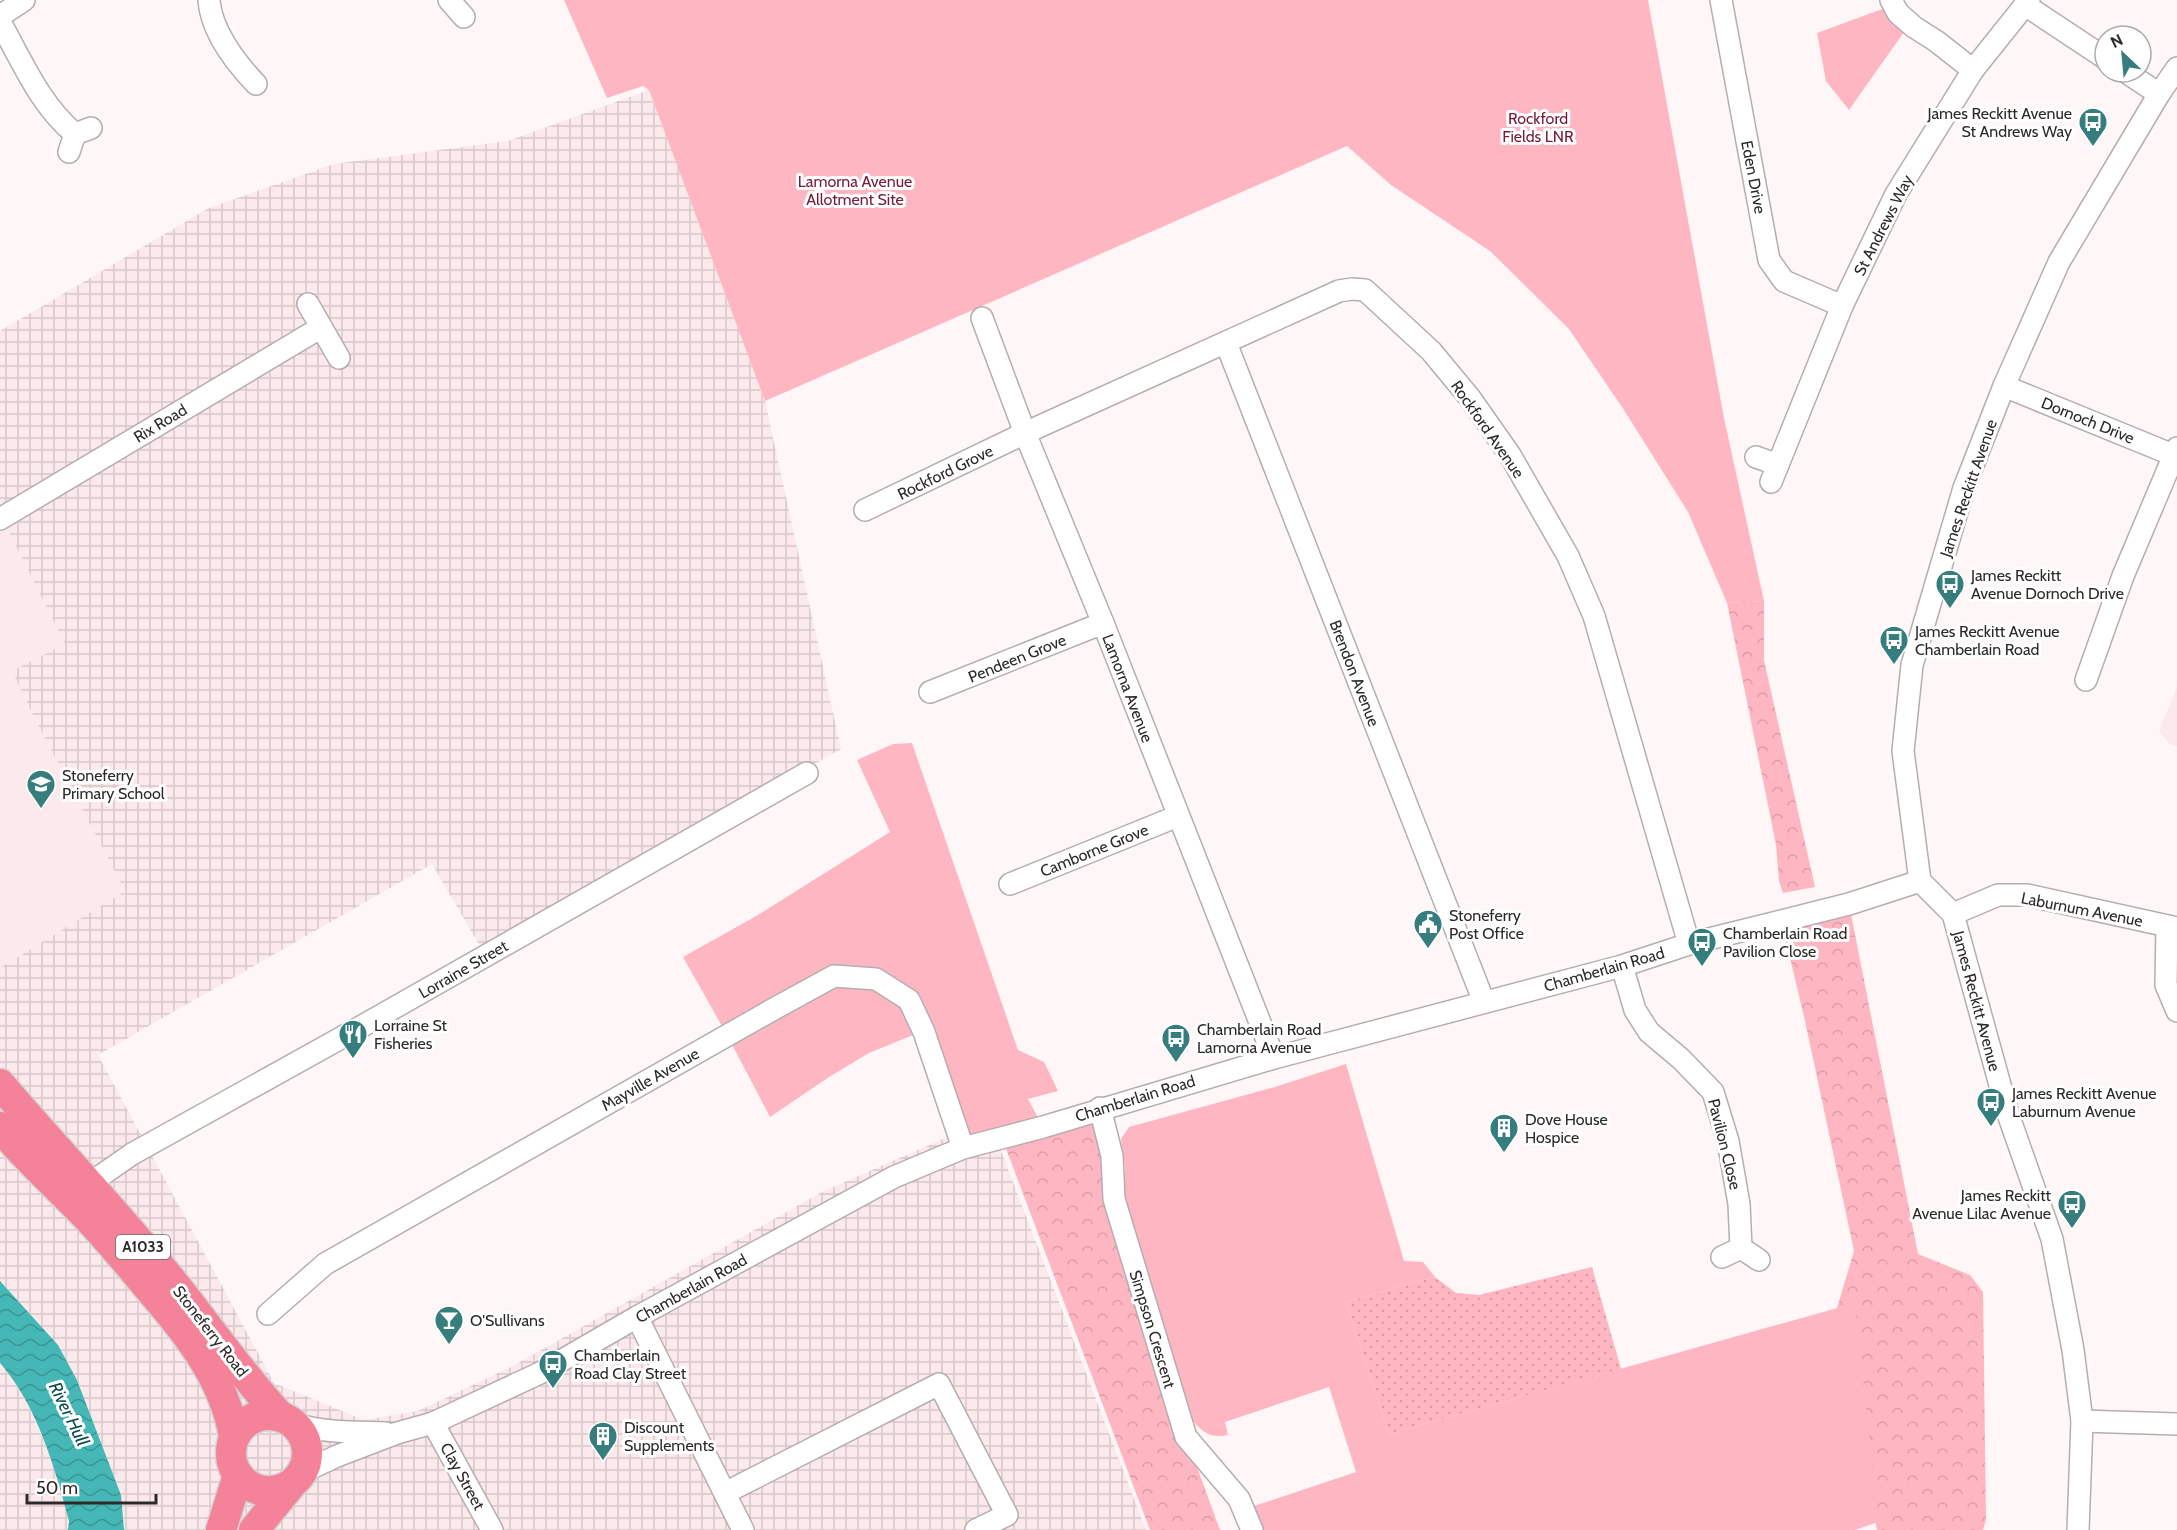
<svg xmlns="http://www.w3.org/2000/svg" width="2177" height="1530" font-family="Cabin,sans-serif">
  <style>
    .built { fill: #fce9ec }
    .industrial { fill: url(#industrial-grid) }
    .grass { fill: url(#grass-dots) }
    .forest { fill: url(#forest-crowns) }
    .green { fill: #feb7c2 }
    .water { fill: url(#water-waves) }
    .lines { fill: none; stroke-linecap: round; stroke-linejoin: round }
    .minor-casing { stroke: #b6adae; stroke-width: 24 }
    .highway-casing { stroke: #d5d4d4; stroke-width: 33 }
    .minor { stroke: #fff; stroke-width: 21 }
    .highway { stroke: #f48299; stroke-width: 30 }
    .labels { text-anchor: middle; stroke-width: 6; stroke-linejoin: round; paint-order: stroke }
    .shield { fill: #fff; stroke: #6c6969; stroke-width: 1.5 }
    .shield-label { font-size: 15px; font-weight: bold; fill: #2d2929 }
    .poi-label { font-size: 16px; fill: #2d2929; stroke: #fff; text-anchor: start }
    .park-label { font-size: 16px; fill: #761b35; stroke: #fff }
    .street-label { font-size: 16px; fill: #2d2929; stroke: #fff }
    .water-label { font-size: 18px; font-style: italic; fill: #064d4c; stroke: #fff }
  </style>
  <defs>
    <pattern id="industrial-grid" width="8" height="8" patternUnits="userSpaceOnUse" patternTransform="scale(1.5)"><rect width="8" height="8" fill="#fce9ec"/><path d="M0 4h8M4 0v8" fill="none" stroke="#d8c8ca"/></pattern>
    <pattern id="grass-dots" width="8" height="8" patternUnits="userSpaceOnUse" patternTransform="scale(1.5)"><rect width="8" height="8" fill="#feb7c2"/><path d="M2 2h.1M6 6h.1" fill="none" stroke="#da9da7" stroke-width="1.8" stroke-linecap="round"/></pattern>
    <pattern id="forest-crowns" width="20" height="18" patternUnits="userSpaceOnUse" patternTransform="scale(1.5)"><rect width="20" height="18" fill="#feb7c2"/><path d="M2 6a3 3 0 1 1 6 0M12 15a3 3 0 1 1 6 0" fill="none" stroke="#da9da7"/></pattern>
    <pattern id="water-waves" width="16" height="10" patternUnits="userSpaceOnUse" patternTransform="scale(1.5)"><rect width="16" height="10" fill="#45b7b6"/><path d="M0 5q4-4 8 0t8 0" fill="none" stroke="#3a9594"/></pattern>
  </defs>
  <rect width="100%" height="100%" fill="#fef6f7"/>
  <g class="built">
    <polygon points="0,514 65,644 13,672 34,717 125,891 0,968"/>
    <polygon points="2177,687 2177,746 2170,744 2159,731"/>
  </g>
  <g class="industrial">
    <polygon points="649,90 765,401 841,749 484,953 432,864 98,1055 274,1383 364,1420 418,1411 511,1367 824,1191 989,1119 1146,1530 124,1530 121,1495 77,1380 58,1345 0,1281 0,968 125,891 34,717 12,671 65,644 0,514 0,331 209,208 334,164 508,141"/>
    <polygon points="0,1363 9,1373 27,1403 55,1467 69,1521 68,1530 0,1530"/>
  </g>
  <polygon class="grass" points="1592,1267 1621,1369 1389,1434 1346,1302 1435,1277 1456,1293 1479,1295"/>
  <g class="forest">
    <polygon points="1764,601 1764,660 1815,887 1783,893 1779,881 1776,845 1727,603"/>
    <polygon points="1849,904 1918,1254 1970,1275 1983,1292 1986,1520 1983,1530 1877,1530 1837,1308 1854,1251 1805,1021 1781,920"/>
    <polygon points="1100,1108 1186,1437 1220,1530 1150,1530 1002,1138"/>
  </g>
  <g class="green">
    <polygon points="564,0 1648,0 1724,418 1764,601 1727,603 1688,512 1624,410 1569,329 1490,251 1391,185 1347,146 765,401 649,90 643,86 607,98"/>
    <polygon points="1885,8 1904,32 1849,110 1826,81 1817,33"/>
    <polygon points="912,743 1018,1050 1044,1062 1058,1091 1028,1099 1043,1127 956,1151 913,1035 869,1053 829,1077 770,1117 727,1035 683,957 758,915 890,832 857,760 893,744"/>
    <path d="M1346,1064L1404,1261L1423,1262L1435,1277L1346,1302L1389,1434L1855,1303L1878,1522L1855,1530H1263L1254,1506L1356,1472L1329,1387L1225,1422L1228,1435C1211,1439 1202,1432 1191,1419L1132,1227L1125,1199V1167L1121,1139L1129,1127L1275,1087Z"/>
  </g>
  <path class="water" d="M0,1281L58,1345L77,1380L121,1495L124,1530H68L69,1521C55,1468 37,1405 0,1363Z"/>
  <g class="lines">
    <g class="minor-casing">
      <g id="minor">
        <path d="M209,0C211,30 235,62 256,84"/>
        <polyline points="449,0 464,17"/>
        <polyline points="1721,0 1769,260 1784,281 1842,306"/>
        <polyline points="1891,0 1898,13 1914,27 1936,41 1973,70"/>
        <polyline points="2025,5 2105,58"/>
        <polyline points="0,16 24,0"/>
        <path d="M0,22C22,61 40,105 75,134"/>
        <polyline points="2126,72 2159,94"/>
        <polyline points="69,152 75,134 91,128"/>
        <polyline points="308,304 339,358"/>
        <polyline points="982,318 1025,433 1103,623 1274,1058"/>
        <polyline points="1226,343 1484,1002"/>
        <polyline points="2004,386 2173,455"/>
        <polyline points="1756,457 1778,465"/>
        <polyline points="1771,482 1842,306 1896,194 1973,70 2029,0"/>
        <polyline points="865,510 1025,433 1339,291 1352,289 1365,290 1431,351 1470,398 1510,455 1568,556 1594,616 1689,944"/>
        <polyline points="0,519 320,328"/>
        <polyline points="2086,680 2123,576 2177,448"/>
        <polyline points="930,692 1103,623"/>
        <polyline points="1010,884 1178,816"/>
        <polyline points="1953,914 1998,895 2027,895 2177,928"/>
        <polyline points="2167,926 2166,985 2177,1011"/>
        <polyline points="1622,966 1635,1010 1649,1032 1681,1059 1713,1092 1728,1141 1739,1204 1741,1248"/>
        <polyline points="1100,1108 1112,1156 1114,1199 1186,1437 1239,1499 1252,1530"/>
        <polyline points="89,1184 132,1154 357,1029 807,773"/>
        <polyline points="1722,1257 1741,1248 1759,1260"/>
        <polyline points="268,1314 325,1264 772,1010 834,976 876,979 909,1000 924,1032 963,1148"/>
        <polyline points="637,1317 743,1530"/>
        <polyline points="2082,1421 2177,1424"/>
        <polyline points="433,1423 492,1530"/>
        <path d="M295,1424C325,1433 355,1432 386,1433"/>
        <polyline points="303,1472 337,1456 397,1433 433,1423 540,1373 637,1317 894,1177 963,1148 1043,1127 1274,1058 1622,966 1689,944 1849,904 1920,881"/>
        <polyline points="725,1493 939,1384 1007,1515 976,1530"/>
        <polyline points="2078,1530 2082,1421 2073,1350 2052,1239 2008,1114 1953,914 1920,881 1903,751 1912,665 1964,488 2004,386 2059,262 2159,94 2177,68"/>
      </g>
    </g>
    <g class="highway-casing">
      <g id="highway">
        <path d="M0,1084C59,1153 123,1219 180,1291C213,1333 243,1376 280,1416"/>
        <path d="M0,1127C26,1159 57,1186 86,1216C109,1240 130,1266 152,1292C189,1335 224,1379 234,1436"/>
        <circle cx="269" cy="1453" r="38"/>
        <polyline points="221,1530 238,1475"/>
        <polyline points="254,1530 290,1486"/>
      </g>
    </g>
    <use href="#minor" class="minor"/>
    <use href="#highway" class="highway"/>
  </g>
  <defs>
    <g id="bus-pin" transform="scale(1.5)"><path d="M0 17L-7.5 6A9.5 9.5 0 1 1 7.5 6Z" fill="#367e7d" stroke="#fff"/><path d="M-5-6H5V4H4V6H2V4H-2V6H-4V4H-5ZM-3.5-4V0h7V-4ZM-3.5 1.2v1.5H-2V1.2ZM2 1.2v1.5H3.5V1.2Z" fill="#fff"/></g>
    <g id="school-pin" transform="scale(1.5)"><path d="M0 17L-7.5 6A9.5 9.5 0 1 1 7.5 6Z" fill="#367e7d" stroke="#fff"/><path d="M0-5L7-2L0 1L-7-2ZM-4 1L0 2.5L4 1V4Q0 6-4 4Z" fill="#fff"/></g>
    <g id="civic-pin" transform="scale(1.5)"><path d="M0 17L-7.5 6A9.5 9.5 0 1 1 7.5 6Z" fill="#367e7d" stroke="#fff"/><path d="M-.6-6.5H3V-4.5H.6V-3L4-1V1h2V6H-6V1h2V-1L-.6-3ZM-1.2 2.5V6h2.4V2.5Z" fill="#fff"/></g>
    <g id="restaurant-pin" transform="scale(1.5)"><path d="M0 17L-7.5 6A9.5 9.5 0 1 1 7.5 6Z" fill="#367e7d" stroke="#fff"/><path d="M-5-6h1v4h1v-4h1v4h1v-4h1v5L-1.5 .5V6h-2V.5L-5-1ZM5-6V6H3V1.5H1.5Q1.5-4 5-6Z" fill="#fff"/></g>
    <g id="building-pin" transform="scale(1.5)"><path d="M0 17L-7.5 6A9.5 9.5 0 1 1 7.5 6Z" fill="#367e7d" stroke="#fff"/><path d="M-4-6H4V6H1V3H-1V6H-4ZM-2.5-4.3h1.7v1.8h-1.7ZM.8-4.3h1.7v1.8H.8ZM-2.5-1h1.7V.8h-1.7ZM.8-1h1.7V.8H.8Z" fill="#fff"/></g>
    <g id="bar-pin" transform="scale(1.5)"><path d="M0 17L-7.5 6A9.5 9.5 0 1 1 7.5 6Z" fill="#367e7d" stroke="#fff"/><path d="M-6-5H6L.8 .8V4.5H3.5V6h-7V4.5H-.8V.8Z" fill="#fff"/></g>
  </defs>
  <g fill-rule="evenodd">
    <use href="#bus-pin" x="2093" y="122"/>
    <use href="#bus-pin" x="1950" y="584"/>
    <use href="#bus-pin" x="1894" y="640"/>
    <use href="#school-pin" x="41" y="784"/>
    <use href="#civic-pin" x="1428" y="924"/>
    <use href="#bus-pin" x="1702" y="942"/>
    <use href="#restaurant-pin" x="353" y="1034"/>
    <use href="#bus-pin" x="1176" y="1038"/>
    <use href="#bus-pin" x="1991" y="1102"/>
    <use href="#building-pin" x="1504" y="1128"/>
    <use href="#bus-pin" x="2072" y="1204"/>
    <use href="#bar-pin" x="449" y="1320"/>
    <use href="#bus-pin" x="553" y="1364"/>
    <use href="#building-pin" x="603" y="1436"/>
  </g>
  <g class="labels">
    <rect class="shield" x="116" y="1235" width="54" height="24" rx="4.5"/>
    <g class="shield-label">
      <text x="143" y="1252">A1033</text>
    </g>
    <g class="poi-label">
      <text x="2072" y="119" text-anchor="end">James Reckitt Avenue<tspan x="2072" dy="18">St Andrews Way</tspan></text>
      <text x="1971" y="581">James Reckitt<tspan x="1971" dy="18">Avenue Dornoch Drive</tspan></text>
      <text x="1915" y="637">James Reckitt Avenue<tspan x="1915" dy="18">Chamberlain Road</tspan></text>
      <text x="62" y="781">Stoneferry<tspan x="62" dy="18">Primary School</tspan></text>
      <text x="1449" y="921">Stoneferry<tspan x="1449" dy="18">Post Office</tspan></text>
      <text x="1723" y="939">Chamberlain Road<tspan x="1723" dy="18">Pavilion Close</tspan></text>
      <text x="374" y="1031">Lorraine St<tspan x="374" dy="18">Fisheries</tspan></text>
      <text x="1197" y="1035">Chamberlain Road<tspan x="1197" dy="18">Lamorna Avenue</tspan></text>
      <text x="2012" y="1099">James Reckitt Avenue<tspan x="2012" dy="18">Laburnum Avenue</tspan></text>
      <text x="1525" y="1125">Dove House<tspan x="1525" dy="18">Hospice</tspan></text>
      <text x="2051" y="1201" text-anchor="end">James Reckitt<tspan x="2051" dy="18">Avenue Lilac Avenue</tspan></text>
      <text x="470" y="1326">O'Sullivans</text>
      <text x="574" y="1361">Chamberlain<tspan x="574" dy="18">Road Clay Street</tspan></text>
      <text x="624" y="1433">Discount<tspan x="624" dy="18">Supplements</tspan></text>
    </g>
    <g class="park-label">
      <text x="1538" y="124">Rockford<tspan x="1538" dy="18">Fields LNR</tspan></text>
      <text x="855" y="187">Lamorna Avenue<tspan x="855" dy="18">Allotment Site</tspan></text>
    </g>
    <g class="street-label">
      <text transform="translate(1754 177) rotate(79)" y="6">Eden Drive</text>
      <text transform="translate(1883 225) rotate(-63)" y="6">St Andrews Way</text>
      <text transform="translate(2088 420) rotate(22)" y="6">Dornoch Drive</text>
      <text transform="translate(160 423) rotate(-31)" y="6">Rix Road</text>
      <text transform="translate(1488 429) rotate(55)" y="6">Rockford Avenue</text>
      <text transform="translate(945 472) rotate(-26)" y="6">Rockford Grove</text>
      <text transform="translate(1968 488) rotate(-71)" y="6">James Reckitt Avenue</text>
      <text transform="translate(1017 658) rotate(-22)" y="6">Pendeen Grove</text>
      <text transform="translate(1355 673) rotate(69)" y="6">Brendon Avenue</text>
      <text transform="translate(1128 688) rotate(69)" y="6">Lamorna Avenue</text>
      <text transform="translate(1094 850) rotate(-22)" y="6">Camborne Grove</text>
      <text transform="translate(2082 909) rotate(11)" y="6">Laburnum Avenue</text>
      <text transform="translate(463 969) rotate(-30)" y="6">Lorraine Street</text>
      <text transform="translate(1604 969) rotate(-16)" y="6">Chamberlain Road</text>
      <text transform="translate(1977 1001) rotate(75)" y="6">James Reckitt Avenue</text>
      <text transform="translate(650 1079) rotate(-30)" y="6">Mayville Avenue</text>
      <text transform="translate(1135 1098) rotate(-17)" y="6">Chamberlain Road</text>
      <text transform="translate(1725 1144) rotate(76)" y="6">Pavilion Close</text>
      <text transform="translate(691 1288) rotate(-29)" y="6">Chamberlain Road</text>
      <text transform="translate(1153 1329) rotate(73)" y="6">Simpson Crescent</text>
      <text transform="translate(211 1331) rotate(52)" y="6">Stoneferry Road</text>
      <text transform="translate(463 1476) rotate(61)" y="6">Clay Street</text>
    </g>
    <g class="water-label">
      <text transform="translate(69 1414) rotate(64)" y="6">River Hull</text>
    </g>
  </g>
  <g transform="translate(2123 54) rotate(334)"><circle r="28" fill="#ffffff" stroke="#aba9a9" stroke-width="1.5"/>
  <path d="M0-4.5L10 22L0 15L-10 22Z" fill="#367e7d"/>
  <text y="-9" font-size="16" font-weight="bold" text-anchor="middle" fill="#2d2929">N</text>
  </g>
  <path d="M27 1494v9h129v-9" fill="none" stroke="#2d2929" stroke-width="3"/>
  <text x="36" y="1494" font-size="18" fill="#2d2929" stroke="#ffffff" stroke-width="4.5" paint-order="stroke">50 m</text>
</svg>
